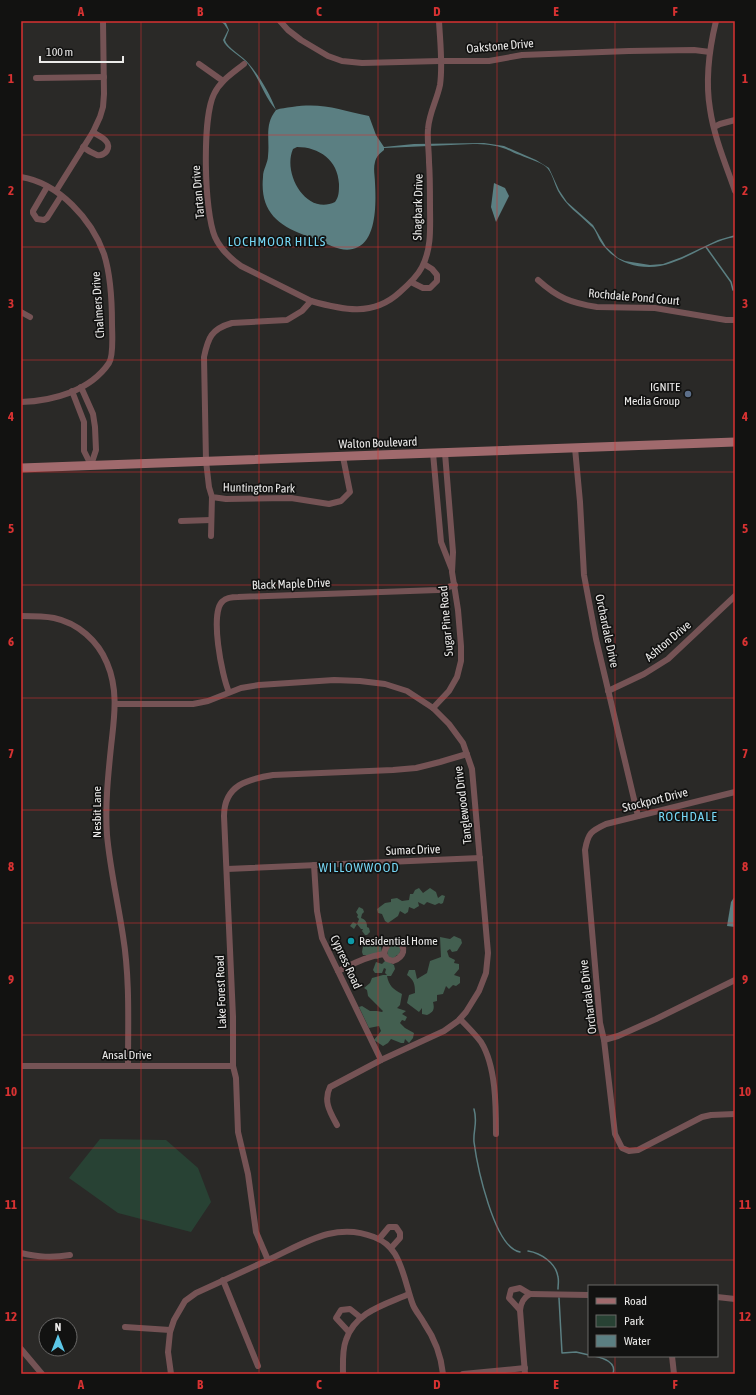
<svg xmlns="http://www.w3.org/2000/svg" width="756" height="1395" font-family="'Asap Condensed',sans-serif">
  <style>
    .green { fill: #284234 }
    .forest { fill: #435f50 }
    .water { fill: #5b7f82; fill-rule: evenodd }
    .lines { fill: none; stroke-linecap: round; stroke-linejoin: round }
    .stream { stroke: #5b7f82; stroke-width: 1.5 }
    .street { stroke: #755355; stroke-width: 6 }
    .secondary { stroke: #a06a6d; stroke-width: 9 }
    .grid { fill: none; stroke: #d73232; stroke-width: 1; stroke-opacity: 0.55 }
    .service-dot { fill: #5c6f8a; stroke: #121211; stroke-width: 1.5 }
    .culture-dot { fill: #0f9aa8; stroke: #121211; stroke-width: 1.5 }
    .labels { text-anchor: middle; stroke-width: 3.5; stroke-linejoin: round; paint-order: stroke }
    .street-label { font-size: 12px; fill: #ebeae9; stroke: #121211 }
    .poi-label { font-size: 12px; fill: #ebeae9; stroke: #121211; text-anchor: end }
    .neighbourhood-label { font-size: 13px; letter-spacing: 1px; fill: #76d7f5; stroke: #121211 }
    .neatline { fill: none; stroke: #d73232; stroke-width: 1.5 }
    .grid-label { font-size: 13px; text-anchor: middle; font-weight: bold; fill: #d73232 }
  </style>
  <rect width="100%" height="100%" fill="#2a2927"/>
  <polygon class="green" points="100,1139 166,1140 198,1168 211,1202 191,1232 118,1213 69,1178"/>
  <g class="forest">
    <polygon points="419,888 423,893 430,888 436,892 438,898 442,895 445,896 443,903 441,904 439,903 435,905 427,902 424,905 418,902 419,906 414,909 409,907 408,912 405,914 400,911 398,916 388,923 385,921 382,914 378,913 377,909 385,903 391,902 391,899 397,898 402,901 409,900 410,894 413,894 415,890"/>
    <path d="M359,907L363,909L364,912L362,914L361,918C366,920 367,922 367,927L369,928L370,932L367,935H365L362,931L363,929H361L357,924L354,929L350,926L353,922L357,924L359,919L357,917L358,915L356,912Z"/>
    <path d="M454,936L461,939L462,943L457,951L452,952L450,949L447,951L449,957L455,960L454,963L459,964V969L454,975L460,977V983L456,986L453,985L449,989L446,986L443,994L437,995V1001L433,1002C435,1010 433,1012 427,1015L422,1014V1008L419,1012L407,1003L409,995L415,993C415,984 414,980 407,975L409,970H415L417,979L427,973L430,961L441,957L440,937L450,939Z"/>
    <polygon points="371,939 374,940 379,939 378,944 380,942 382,943 381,947 382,952 378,959 367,957 366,955 363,955 362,952 363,946 367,942 369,943"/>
    <polygon points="394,943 401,948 399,955 397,955 394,958 390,959 387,956 388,949 390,947 390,945"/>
    <path d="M386,960L394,965L395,969L391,976H387C389,986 393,989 402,994L400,1005L397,1008L406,1011L402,1014L407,1017L405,1021L402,1020L400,1023L405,1028L414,1033L413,1038L409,1043L405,1039L404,1043H401L391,1039L388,1043L383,1046L374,1040L381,1031L379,1026L369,1028L359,1007L362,1006L370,1011H377L382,1012L383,1011L368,996L367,990L364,988L370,983L372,978L383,975H387L385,973L386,969L384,968L382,973H375L373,970L376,962L382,964Z"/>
  </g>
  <g class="water">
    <path d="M220,21L226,23L229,30L225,40C227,48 243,56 249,64C260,77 270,94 276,110C281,108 286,108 292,107C322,102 340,110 369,116L376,135L384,147L414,144L484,143L504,146L536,160L549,168L559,190L567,202L593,225L606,247L618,258L625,261L650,265L663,264L682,257L718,240L735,235V237C705,242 680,267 649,267C629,267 612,259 600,241C597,236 596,230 591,226C579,214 566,206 558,191C554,183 552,171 545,166C538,161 529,159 520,155C515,154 511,151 506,149C496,145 484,144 473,144L384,148V150C380,153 376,157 375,162C373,169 375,176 375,183C376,201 377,238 358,247C345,254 331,246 319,240C314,238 309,237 304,235C275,224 260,209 263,177C263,169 268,163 268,156C270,139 264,125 276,110C265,98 259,78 248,64C241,56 225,48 223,40L228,30L224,24ZM297,147C319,147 338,160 339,184C339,191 339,197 335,202C307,216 282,174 293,149Z"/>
    <polygon points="494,183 505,188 509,196 496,222 491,207"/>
    <polygon points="735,896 735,927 727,926 731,902"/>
  </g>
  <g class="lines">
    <g class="stream">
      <polyline points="706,247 731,282 733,290"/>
      <path d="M474,1109C478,1123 473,1130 474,1142C477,1165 494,1248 520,1252"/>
      <path d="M528,1251C541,1253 556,1263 558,1277C559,1281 558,1285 558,1289"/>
      <polyline points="559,1298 562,1353 576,1352 589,1355"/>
      <path d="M594,1356C603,1358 617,1362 613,1374"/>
    </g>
    <g class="street">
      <polyline points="280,21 288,30 301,40 328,56 342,61 362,63 440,61 489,61 522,55 629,51 694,50 710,52"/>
      <path d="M716,21C709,50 705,79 710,109C714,137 726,165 735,191"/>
      <polyline points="199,64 223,81"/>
      <path d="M244,64C233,73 220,81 214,94C202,118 204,212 215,237C220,248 231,259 241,266L311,301"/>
      <polyline points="36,78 104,77"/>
      <polyline points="714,127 720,124 735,120"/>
      <path d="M83,147C87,150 92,153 97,155C105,157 112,147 106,141C103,137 97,135 93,132"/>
      <path d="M21,177C59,183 92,220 104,254C111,276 112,301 112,324C112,333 114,355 109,363C90,391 53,401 21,402"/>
      <polyline points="47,187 33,211 33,213 37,219 44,220 47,218 61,196"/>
      <polyline points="56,191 93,132 100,117 103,107 104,94 103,21"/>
      <path d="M538,280C558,298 571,303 597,307L655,308L726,320H735"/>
      <polyline points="411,282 423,288 430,288 437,281 437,275 432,269 424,264"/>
      <polyline points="21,312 30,317"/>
      <polyline points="81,387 93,414 95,427 96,450 91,465"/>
      <polyline points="72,391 84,422 84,451 91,465"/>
      <polyline points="575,448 580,502 584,575 596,639 638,816"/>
      <polyline points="433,453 441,542 452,570"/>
      <path d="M343,457L350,492L341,501L329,504L291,498L226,499L212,497L209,487L206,461L204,357C208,338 211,329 232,323L287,320L302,311L311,301C343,310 373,317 400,292C408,285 417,277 422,267C432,248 430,226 430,205C430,190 430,176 429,162C429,151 427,139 428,129C429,113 437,100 440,85C443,65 440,41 439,21"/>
      <polyline points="181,521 211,520"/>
      <polyline points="211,536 212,497"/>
      <path d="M21,616C32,616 44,616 54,618C78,623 98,641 107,663C119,691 114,719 111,747C108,776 105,806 107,835C110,869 118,902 123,936C130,979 128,1023 128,1066"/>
      <polyline points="608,691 644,674 668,659 735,596"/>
      <path d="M229,692C222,677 209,611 223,601C227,597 233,597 238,597L438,590L455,585"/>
      <path d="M115,704H193L208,701L241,688L259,685L334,680L360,681L385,684L407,691L433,708L449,724L463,743L472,769L488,953L486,973L479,991L466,1012L458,1021L444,1031L381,1060L330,1087C323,1101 330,1112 337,1125"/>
      <polyline points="433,708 449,691 457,677 461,661 461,646 458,610 452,572 453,552 445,453"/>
      <path d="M735,792L606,824C591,831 588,833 585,850L600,1023L604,1040L615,1134L622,1148L629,1151L638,1150L702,1117L711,1115L735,1114"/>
      <polyline points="314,865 317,911 322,938 381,1060"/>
      <polyline points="227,869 480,858"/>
      <path d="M338,971C353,964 367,956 384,954C385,947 388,942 396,941C408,947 404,957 393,961L387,959L384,954"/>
      <path d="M460,1019C467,1026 475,1034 481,1042C496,1066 496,1106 496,1134"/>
      <polyline points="604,1040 618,1036 656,1019 735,980"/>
      <polyline points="21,1066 233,1066"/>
      <polyline points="379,1239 389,1227 396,1227 400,1233 400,1238 391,1248"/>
      <path d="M21,1253C39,1257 51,1258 70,1255"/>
      <path d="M268,1260C303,1244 335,1221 374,1237C382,1240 390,1246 395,1254C404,1269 407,1289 413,1305C416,1312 421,1317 424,1323C435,1339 441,1355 443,1374"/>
      <polyline points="223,1280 258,1366"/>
      <polyline points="530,1294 589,1295"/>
      <polyline points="717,1297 735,1299"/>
      <polyline points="520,1310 509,1298 511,1290 520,1288 530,1294"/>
      <polyline points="125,1327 170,1330"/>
      <polyline points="349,1332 336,1318 341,1310 350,1309 360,1317"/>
      <polyline points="21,1349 42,1374"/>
      <polyline points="672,1356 674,1374"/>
      <path d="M171,1374L168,1352L170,1332L174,1320L185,1301L196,1293L268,1260L256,1232L248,1174L238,1132L236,1078L233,1066V1017L224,816C224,785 248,779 273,775L393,770L416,768L440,762L467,754"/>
      <path d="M343,1374C343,1363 342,1350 346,1340C355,1312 384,1305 409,1294"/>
      <polyline points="463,1374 525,1368"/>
      <path d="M525,1374L520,1310C521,1303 523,1298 530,1294"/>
    </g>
    <polyline class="secondary" points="21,468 735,442"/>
  </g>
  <path class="grid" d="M141,21V1374M259,21V1374M378,21V1374M497,21V1374M615,21V1286M21,135H735M21,247H735M21,360H735M21,472H735M21,585H735M21,698H735M21,810H735M21,923H735M21,1035H735M21,1148H735M21,1260H735M615,1356V1374"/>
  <circle class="service-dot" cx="688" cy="394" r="4"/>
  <circle class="culture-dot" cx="351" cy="941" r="4"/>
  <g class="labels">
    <g class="street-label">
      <text transform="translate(500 46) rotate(-5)" y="4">Oakstone Drive</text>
      <text transform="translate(198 192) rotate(-95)" y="4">Tartan Drive</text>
      <text transform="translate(418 207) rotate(-89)" y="4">Shagbark Drive</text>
      <text transform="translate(634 297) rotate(5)" y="4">Rochdale Pond Court</text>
      <text transform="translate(98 305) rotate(-94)" y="4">Chalmers Drive</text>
      <text transform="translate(378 443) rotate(-2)" y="4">Walton Boulevard</text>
      <text transform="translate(259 488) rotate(1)" y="4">Huntington Park</text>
      <text transform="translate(291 584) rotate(-2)" y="4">Black Maple Drive</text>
      <text transform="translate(446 621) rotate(-95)" y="4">Sugar Pine Road</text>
      <text transform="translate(607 631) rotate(78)" y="4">Orchardale Drive</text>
      <text transform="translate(668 641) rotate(-40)" y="4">Ashton Drive</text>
      <text transform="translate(655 800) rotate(-14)" y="4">Stockport Drive</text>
      <text transform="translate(463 805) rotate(-97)" y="4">Tanglewood Drive</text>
      <text transform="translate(97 812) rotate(-90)" y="4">Nesbit Lane</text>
      <text transform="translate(413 850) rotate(-2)" y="4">Sumac Drive</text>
      <text transform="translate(346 962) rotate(65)" y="4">Cypress Road</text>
      <text transform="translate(221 992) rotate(-92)" y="4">Lake Forest Road</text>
      <text transform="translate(588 997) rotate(-97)" y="4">Orchardale Drive</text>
      <text x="127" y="1059">Ansal Drive</text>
    </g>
    <g class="poi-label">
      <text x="680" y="391">IGNITE<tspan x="680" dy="14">Media Group</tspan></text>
      <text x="359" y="945" text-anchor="start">Residential Home</text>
    </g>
    <g class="neighbourhood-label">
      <text x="277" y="246">LOCHMOOR HILLS</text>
      <text x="688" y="821">ROCHDALE</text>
      <text x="359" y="872">WILLOWWOOD</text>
    </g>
  </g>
  <rect width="756" height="1395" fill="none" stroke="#121211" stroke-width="44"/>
  <rect x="588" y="1285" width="130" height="72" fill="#121211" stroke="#696867"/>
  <rect x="596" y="1298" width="20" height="6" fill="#a06a6d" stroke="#696867"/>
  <text x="624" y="1305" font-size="12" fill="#ebeae9">Road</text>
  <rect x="596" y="1315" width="20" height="12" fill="#284234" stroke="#696867"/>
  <text x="624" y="1325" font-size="12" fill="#ebeae9">Park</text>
  <rect x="596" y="1335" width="20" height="12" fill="#5b7f82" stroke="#696867"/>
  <text x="624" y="1345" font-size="12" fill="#ebeae9">Water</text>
  <g transform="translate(58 1337)"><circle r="19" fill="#121211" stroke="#696867"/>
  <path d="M0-3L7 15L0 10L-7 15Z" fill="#5cc7e7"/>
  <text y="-6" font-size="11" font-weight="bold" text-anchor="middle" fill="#ebeae9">N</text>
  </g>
  <path d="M40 56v6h83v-6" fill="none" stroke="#ebeae9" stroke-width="2"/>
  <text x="46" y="56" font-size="12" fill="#ebeae9" stroke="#121211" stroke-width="3" paint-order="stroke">100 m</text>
  <rect x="22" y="22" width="712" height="1351" class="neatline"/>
  <g class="grid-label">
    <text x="81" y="16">A</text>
    <text x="200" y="16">B</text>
    <text x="319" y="16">C</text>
    <text x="437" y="16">D</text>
    <text x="556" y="16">E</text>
    <text x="675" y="16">F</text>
    <text x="11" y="83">1</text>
    <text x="745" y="83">1</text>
    <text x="11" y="195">2</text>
    <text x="745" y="195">2</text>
    <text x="11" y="308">3</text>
    <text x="745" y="308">3</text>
    <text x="11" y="421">4</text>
    <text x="745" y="421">4</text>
    <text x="11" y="533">5</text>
    <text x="745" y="533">5</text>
    <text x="11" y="646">6</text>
    <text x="745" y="646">6</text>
    <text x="11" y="758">7</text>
    <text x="745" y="758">7</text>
    <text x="11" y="871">8</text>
    <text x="745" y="871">8</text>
    <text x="11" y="984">9</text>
    <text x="745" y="984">9</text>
    <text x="11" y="1096">10</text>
    <text x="745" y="1096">10</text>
    <text x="11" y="1209">11</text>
    <text x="745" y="1209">11</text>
    <text x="11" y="1321">12</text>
    <text x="745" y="1321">12</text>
    <text x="81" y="1389">A</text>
    <text x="200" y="1389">B</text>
    <text x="319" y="1389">C</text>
    <text x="437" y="1389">D</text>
    <text x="556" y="1389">E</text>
    <text x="675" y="1389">F</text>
  </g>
</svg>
